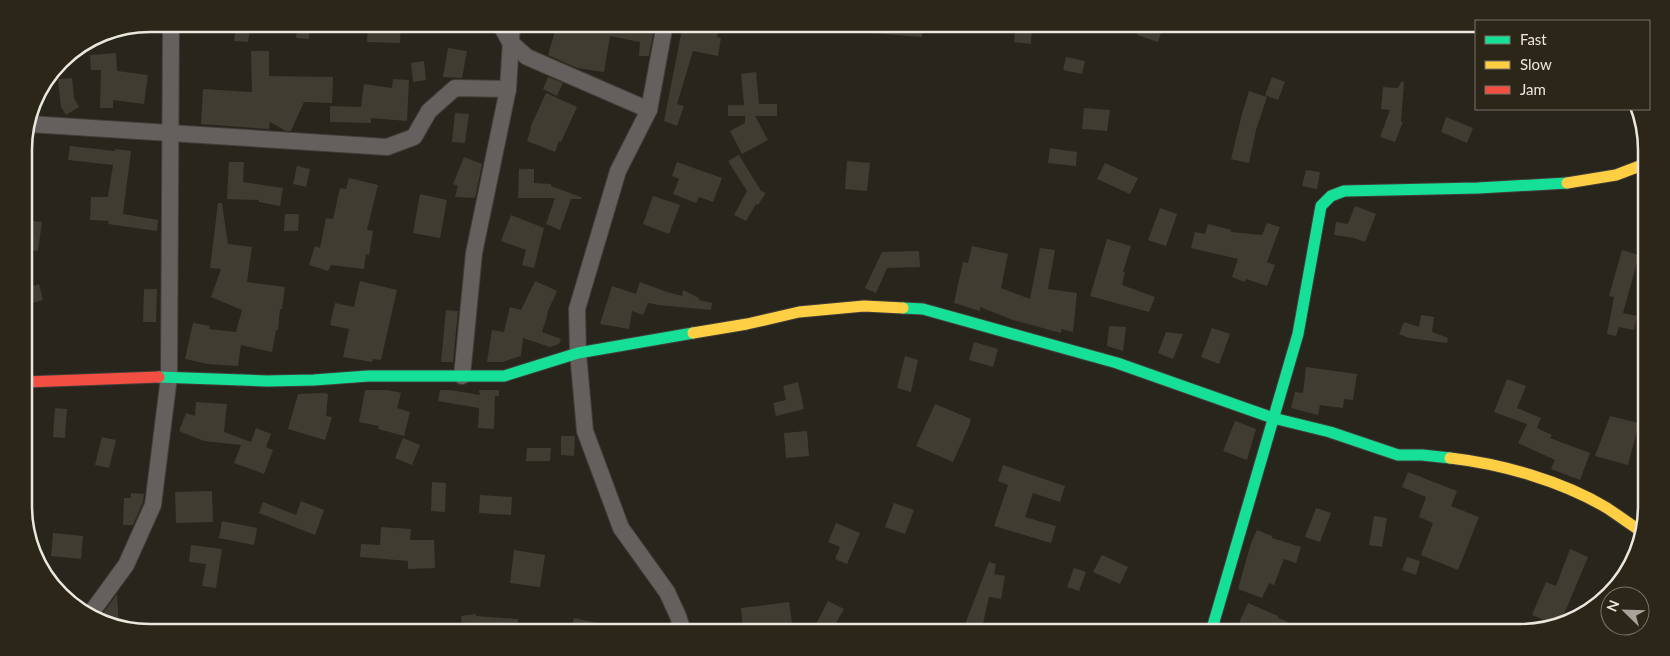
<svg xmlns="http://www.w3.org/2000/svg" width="1670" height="656" font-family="Lato,sans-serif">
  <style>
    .building { fill: #403c32 }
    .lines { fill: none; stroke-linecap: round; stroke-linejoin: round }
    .street-casing { stroke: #423f39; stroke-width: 18 }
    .fast-casing { stroke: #423f39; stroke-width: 13 }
    .slow-casing { stroke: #423f39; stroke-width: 13 }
    .jam-casing { stroke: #423f39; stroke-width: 13 }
    .street { stroke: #65605e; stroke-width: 16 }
    .fast { stroke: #16e098; stroke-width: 11 }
    .slow { stroke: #ffcf43; stroke-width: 11 }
    .jam { stroke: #f24e42; stroke-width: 11 }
    .rim { fill: none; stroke: #ebe7df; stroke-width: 2.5 }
  </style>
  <rect width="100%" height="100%" fill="#28251d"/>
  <g class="building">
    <polygon points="298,24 310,24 309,39 296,38"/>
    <polygon points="376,24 401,24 400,43 367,42 368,27 375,27"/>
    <polygon points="557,24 655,24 649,56 639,56 640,42 610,36 604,72 577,68 548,55"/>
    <polygon points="683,24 720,24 717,37 721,38 718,56 693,51 677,104 684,106 677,126 664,121"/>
    <polygon points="871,24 923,24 922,37 870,33"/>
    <polygon points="1016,24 1032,24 1031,44 1014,42"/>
    <polygon points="1141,24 1153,24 1163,27 1158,42 1137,35"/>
    <polygon points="236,27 250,29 248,42 234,41"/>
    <polygon points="448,48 467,51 462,78 443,77"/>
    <polygon points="251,51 269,51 269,76 333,77 332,103 304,102 291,131 286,131 270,122 269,129 201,124 203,89 252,92"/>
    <polygon points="116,53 117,71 148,75 144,104 113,100 113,108 100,108 101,70 91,70 90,55"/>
    <polygon points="1066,57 1085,61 1082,74 1063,70"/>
    <polygon points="424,61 426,80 413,82 411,63"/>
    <polygon points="756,72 759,104 777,104 777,116 755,116 768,140 742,154 730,131 745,123 745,116 728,116 728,105 744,105 741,74"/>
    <polygon points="548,77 563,83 557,96 543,89"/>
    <polygon points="1272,77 1285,82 1278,100 1265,95"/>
    <polygon points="72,78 74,98 79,107 66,115 61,107 58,79"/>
    <polygon points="393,79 409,80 407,121 371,118 371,123 330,122 330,106 361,107 364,84 392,88"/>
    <polygon points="1401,82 1404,82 1401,122 1403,122 1395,142 1380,137 1390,110 1381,109 1383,87 1398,88"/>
    <polygon points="1249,91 1267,97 1256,130 1249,163 1231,159 1242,114"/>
    <polygon points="546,93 577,107 561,142 559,141 555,152 527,141 531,129 530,128"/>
    <polygon points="1084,108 1110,110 1107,131 1082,129"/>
    <polygon points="455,113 469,114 465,143 452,142"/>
    <polygon points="1446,117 1473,128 1467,143 1441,132"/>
    <polygon points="70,146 115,151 115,149 131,151 123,214 158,220 157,231 108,224 109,221 90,220 91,197 108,197 113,165 68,160"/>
    <polygon points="1050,148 1077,152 1076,166 1048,163"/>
    <polygon points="739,155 761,191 766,193 758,205 756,204 746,221 734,215 747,191 728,161"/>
    <polygon points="464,157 482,164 475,198 455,197 458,186 453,184"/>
    <polygon points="847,161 870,163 867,191 845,189"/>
    <polygon points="229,162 244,162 243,182 283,188 280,206 259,202 259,200 227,199"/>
    <polygon points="677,162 722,178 713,202 699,197 696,203 673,194 679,179 672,176"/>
    <polygon points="1105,163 1138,178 1130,194 1097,179"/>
    <polygon points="297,166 310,169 306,187 293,184"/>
    <polygon points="519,169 534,169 534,183 551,184 551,186 581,197 581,199 571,199 560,230 546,224 555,198 518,198"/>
    <polygon points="1306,170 1320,172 1317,189 1302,186"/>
    <polygon points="349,178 378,185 367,230 373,231 369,255 366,254 364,269 331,265 328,271 309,265 315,246 320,248 326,218 333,219 340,188 346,189"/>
    <polygon points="420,194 447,200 440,238 413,233"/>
    <polygon points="653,196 680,205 669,234 643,224"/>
    <polygon points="218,203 222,203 228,244 252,247 247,282 285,287 282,309 280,309 278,330 276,330 272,352 241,345 238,366 207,364 185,359 193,323 210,326 209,329 236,332 242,310 211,297 221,269 210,268"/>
    <polygon points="1355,206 1376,214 1365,242 1354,238 1334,235 1336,222 1348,224"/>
    <polygon points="1160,208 1177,214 1166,246 1148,240"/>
    <polygon points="285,214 299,214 298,231 284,231"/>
    <polygon points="511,215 544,228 534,268 522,265 526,250 501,241"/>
    <polygon points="24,220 42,222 38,251 25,249"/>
    <polygon points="1267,223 1280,227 1267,262 1275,265 1267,286 1246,279 1245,282 1232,277 1238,259 1191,248 1195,232 1205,234 1208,224 1231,230 1231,232 1262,235"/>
    <polygon points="1107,239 1131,246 1123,272 1125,272 1122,285 1155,297 1149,312 1090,296"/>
    <polygon points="972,246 1008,254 1001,288 1030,299 1040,248 1055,250 1048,289 1077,293 1073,332 1061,329 1061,333 1013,320 980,307 980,311 954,303 963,262 968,263"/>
    <polygon points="1622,250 1639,255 1623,313 1637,316 1634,330 1619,327 1616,336 1607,334 1614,297 1609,296"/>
    <polygon points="919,251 920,267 887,268 876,293 865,288 882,252"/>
    <polygon points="360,281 397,290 381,360 373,359 372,362 343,357 349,329 330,325 335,303 354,307"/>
    <polygon points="535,281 557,291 547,313 548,313 542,332 561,339 559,344 550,347 523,338 521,356 502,362 487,362 492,330 504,332 510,307 521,310"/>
    <polygon points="640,282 664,291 682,296 683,290 699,298 699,300 712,303 711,310 659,305 648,303 643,315 632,311 629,329 600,324 612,286 636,294"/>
    <polygon points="39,284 43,300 25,305 25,288"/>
    <polygon points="144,289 157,289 156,322 143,322"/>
    <polygon points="446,310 458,311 453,362 441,362"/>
    <polygon points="1421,315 1434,317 1432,332 1448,338 1447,343 1409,338 1399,334 1404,322 1419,327"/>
    <polygon points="1109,326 1126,327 1123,351 1107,346"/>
    <polygon points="1212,328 1230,334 1219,364 1201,357"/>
    <polygon points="1166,332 1183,334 1173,359 1158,353"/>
    <polygon points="974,342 998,349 993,367 969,360"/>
    <polygon points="905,356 918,360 911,392 897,388"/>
    <polygon points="1306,367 1357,374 1353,400 1344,399 1343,408 1320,405 1318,415 1291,408 1295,392 1303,393"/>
    <polygon points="1507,379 1526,386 1517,408 1541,418 1537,428 1531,425 1552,435 1550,438 1590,453 1580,480 1551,469 1555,460 1518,443 1527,424 1494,412"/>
    <polygon points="798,382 804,409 776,416 773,403 786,400 783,386"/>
    <polygon points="365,390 388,390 401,393 397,408 410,412 404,436 378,429 379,426 359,422"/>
    <polygon points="440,390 451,390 480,395 479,390 499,390 499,396 495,396 494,429 478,428 479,408 438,401"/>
    <polygon points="323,393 328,394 326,416 332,417 325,440 288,429 298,394"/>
    <polygon points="196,402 227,404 224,432 251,442 256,428 271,434 266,447 273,450 264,474 234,463 241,445 204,441 179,431 186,413 195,416"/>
    <polygon points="935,404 971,419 969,426 953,462 916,446"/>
    <polygon points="55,408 67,409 65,438 53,437"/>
    <polygon points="1610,416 1639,423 1628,465 1595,456"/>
    <polygon points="1235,421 1256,429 1247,460 1223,451"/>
    <polygon points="807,431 809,456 786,458 784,433"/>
    <polygon points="561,436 575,436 574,456 561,455"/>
    <polygon points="102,437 116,440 109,468 95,465"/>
    <polygon points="403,438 420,445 412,465 395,458"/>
    <polygon points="527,448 551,448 550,461 526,461"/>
    <polygon points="1003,465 1065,486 1060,502 1033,493 1025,517 1056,526 1051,543 994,526 1008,485 998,481"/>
    <polygon points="1408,472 1457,491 1451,506 1479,517 1458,570 1421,555 1433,523 1419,517 1426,497 1402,487"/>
    <polygon points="432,482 446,483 445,512 431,511"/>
    <polygon points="212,491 213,522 176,523 175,492"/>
    <polygon points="131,493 144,494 143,502 133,525 123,525 124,498 131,498"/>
    <polygon points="480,495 512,497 511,515 479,513"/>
    <polygon points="301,501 324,510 315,535 259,513 263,502 296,515"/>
    <polygon points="894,503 914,510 905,534 885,527"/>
    <polygon points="1316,508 1331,513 1320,542 1305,537"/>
    <polygon points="1374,516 1387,518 1382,547 1369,545"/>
    <polygon points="222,521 257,528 254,545 219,538"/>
    <polygon points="836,523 860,533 847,564 835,559 840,547 828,542"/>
    <polygon points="381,527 411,529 410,540 434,540 435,568 408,569 408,561 360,557 361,544 380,545"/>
    <polygon points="1257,530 1272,536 1272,538 1301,547 1296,563 1284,559 1274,585 1269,583 1262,598 1238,589 1251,543"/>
    <polygon points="53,533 83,536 81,559 51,556"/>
    <polygon points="191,545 222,549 216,588 202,586 206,564 189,562"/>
    <polygon points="1570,549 1588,557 1562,619 1552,623 1532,615 1546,582 1556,586"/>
    <polygon points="514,550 545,555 540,587 510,583"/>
    <polygon points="1102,555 1128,567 1120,584 1093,572"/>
    <polygon points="1407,557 1420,561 1416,575 1402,570"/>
    <polygon points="989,562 996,564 994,574 1005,576 1001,599 989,597 981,632 962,632"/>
    <polygon points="1074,568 1086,572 1079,591 1067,587"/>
    <polygon points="117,594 119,627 110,625 99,619"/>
    <polygon points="828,601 844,609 831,632 816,624"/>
    <polygon points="789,602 793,630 779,632 778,625 743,629 741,608"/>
    <polygon points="1248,603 1278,616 1278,618 1311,632 1235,632"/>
    <polygon points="476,614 476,616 518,619 517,632 463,632 461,616"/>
    <polygon points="574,618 612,626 612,632 571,632"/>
  </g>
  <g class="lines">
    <g class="street-casing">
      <g id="street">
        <polyline points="500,24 510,42 527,57 649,110"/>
        <polyline points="665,24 649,110 618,171 577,309 578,353 585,431 621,528 667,592 678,616 683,632"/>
        <polyline points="29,124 387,147 414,137 429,111 455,88 508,89"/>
        <polyline points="462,376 474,253 508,89 512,24"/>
        <polyline points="91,613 126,565 153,505 169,377 171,24"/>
      </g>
    </g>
    <g class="fast-casing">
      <g id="fast">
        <polyline points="903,308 923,309 1117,363 1273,418 1330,432 1398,455 1422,455 1450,458"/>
        <polyline points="159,377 267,381 314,380 368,376 504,376 578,353 693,333"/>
        <polyline points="1211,632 1298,334 1321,206 1331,196 1344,191 1478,188 1567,183"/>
      </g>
    </g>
    <g class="slow-casing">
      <g id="slow">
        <polyline points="1567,183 1616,175 1645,164"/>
        <polyline points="693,333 747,324 799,312 864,306 903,308"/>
        <path d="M1450,458C1502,464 1562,481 1607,508C1619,516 1630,524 1642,532"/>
      </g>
    </g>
    <g class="jam-casing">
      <polyline id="jam" points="25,382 159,377"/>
    </g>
    <use href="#street" class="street"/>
    <use href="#fast" class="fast"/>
    <use href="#slow" class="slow"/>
    <use href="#jam" class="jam"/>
  </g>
  <path d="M0 0H1670V656H0ZM150 32H1520A118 118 0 0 1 1638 150V506A118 118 0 0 1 1520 624H150A118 118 0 0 1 32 506V150A118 118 0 0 1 150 32Z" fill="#2c2619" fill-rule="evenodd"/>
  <path class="rim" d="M150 32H1520A118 118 0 0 1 1638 150V506A118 118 0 0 1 1520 624H150A118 118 0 0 1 32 506V150A118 118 0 0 1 150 32Z"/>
  <rect x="1475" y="20" width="175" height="90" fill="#2c2619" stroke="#787368"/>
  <rect x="1485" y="36" width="25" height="8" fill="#16e098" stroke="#787368"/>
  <text x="1520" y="45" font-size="15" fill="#ebe7df">Fast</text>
  <rect x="1485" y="61" width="25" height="8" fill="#ffcf43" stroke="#787368"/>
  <text x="1520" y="70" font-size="15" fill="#ebe7df">Slow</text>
  <rect x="1485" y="86" width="25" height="8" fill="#f24e42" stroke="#787368"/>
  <text x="1520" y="95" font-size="15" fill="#ebe7df">Jam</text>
  <g transform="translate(1625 611) rotate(293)"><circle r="24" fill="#2c2619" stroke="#787368"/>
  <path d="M0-4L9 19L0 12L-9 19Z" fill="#a7a39b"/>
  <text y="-8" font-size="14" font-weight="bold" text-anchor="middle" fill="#ebe7df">N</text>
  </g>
</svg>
